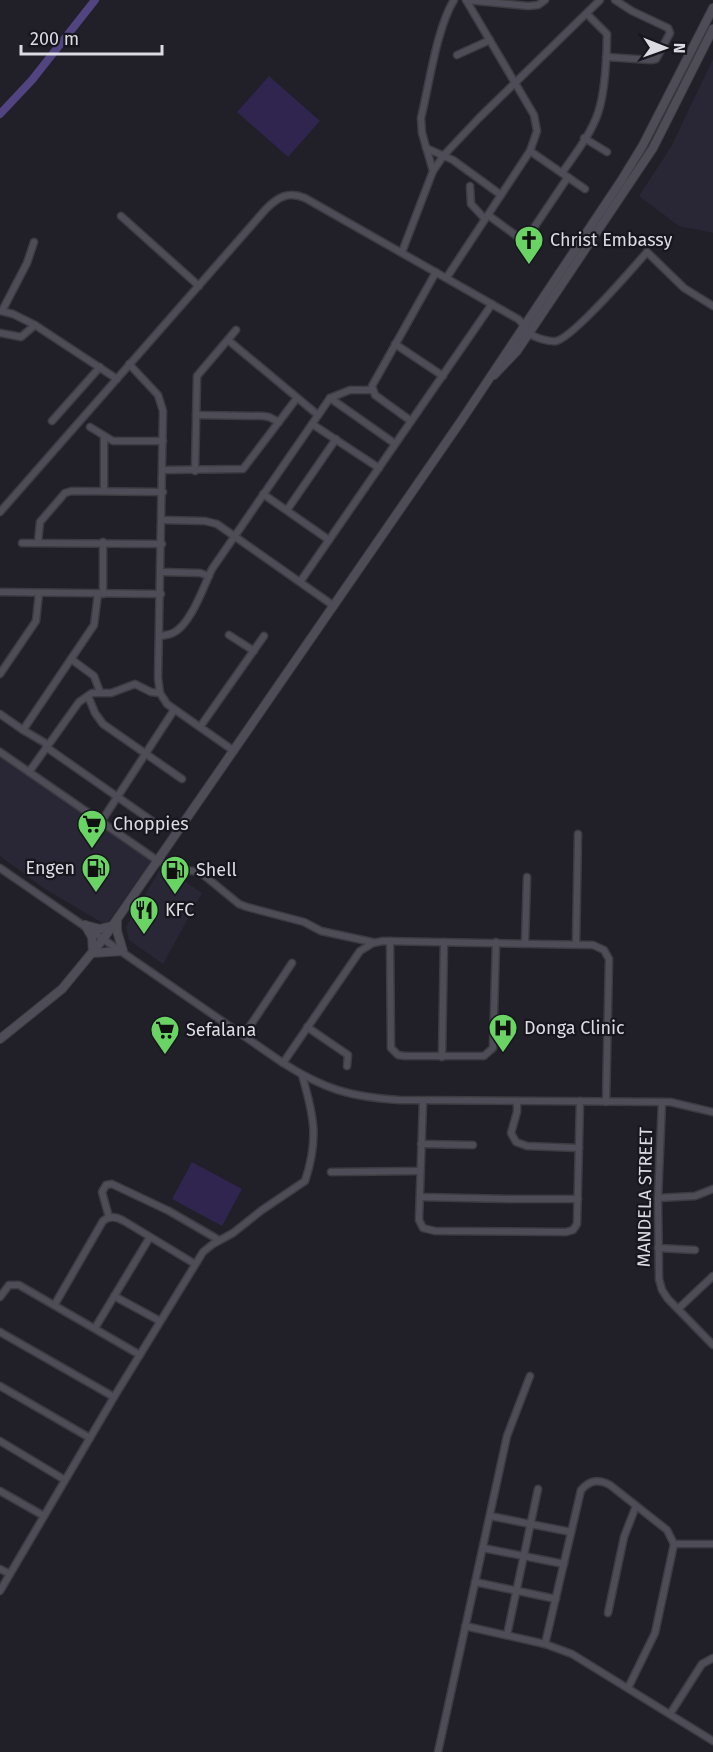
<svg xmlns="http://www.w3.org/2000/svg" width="713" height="1752" font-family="'Fira Sans',sans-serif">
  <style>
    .built { fill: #292735 }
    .green { fill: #2f254e }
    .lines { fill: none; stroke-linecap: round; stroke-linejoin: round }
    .river { stroke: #524381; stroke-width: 8 }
    .minor-casing { stroke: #3c3b42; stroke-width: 9 }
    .tertiary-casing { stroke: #3c3b42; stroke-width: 10 }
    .minor { stroke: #4e4d57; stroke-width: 6 }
    .tertiary { stroke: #4e4d57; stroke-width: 8 }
    .labels { text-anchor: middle; stroke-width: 4.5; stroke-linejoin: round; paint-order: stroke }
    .poi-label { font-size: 18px; fill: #dcdbe1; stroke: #17161e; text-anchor: start }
    .street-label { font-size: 18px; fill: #dcdbe1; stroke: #17161e }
  </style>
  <rect width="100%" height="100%" fill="#211f28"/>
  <g class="built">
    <polygon points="713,59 713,233 679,226 639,196 671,147"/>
    <polygon points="0,746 156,854 106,925 45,889 0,856"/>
    <polygon points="162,866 202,893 163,964 129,940 126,927"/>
  </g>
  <g class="green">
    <polygon points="269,76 320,121 288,157 237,112"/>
    <polygon points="192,1162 242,1189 222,1226 172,1199"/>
  </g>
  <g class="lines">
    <polyline class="river" points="0,114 32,80 95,0"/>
    <g class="minor-casing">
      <g id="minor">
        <polyline points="466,0 528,6 538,5 545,0"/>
        <polyline points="457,55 490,40"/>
        <polyline points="606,57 651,60 656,59 670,33 668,28 632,11 615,0"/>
        <polyline points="584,138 607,152"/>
        <polyline points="426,148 453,160 501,195"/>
        <polyline points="530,151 585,189"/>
        <path d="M433,171L422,133L421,118C429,85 437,27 454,0"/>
        <path d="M562,173C575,154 591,134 598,113C605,93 607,55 607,34L587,14"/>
        <polyline points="470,186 471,204 485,219"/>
        <polyline points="488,215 518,237 529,235 568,177"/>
        <polyline points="121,216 199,286"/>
        <polyline points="402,252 433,171 444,155 479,118 600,0"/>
        <polyline points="447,277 530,151 537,131 534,115 466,0"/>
        <polyline points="0,311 13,314 35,325 117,379"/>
        <polyline points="2,311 27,263 34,242"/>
        <polyline points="0,333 21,337 35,325"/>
        <polyline points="228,340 318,415"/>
        <polyline points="395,344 443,376"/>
        <polyline points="129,364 158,395 163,411 158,678 160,693 167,704 234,751"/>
        <polyline points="330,398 394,443"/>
        <polyline points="196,415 263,416 269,417 279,422"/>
        <polyline points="52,421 100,367"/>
        <polyline points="411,421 375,395 372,386 436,272"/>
        <polyline points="312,424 379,468"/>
        <polyline points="90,427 113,441 163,441"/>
        <polyline points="104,437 104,490"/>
        <polyline points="163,470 243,469 297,398"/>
        <polyline points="195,471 197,376 236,330"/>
        <polyline points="263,494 329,540"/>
        <polyline points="287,510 336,439"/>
        <path d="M0,512L266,209C278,197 288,191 305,198L518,319C523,323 525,329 529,333C535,338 549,342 556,341C573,338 633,268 647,252L684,288L713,306"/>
        <polyline points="162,520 205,521 217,524 334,606"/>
        <polyline points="38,542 40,522 65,493 72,491 163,492"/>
        <polyline points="22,543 162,544"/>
        <polyline points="161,572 200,573 209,576"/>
        <polyline points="300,582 492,304"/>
        <polyline points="0,592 161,594"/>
        <polyline points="103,594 103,542"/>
        <polyline points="229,635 254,651"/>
        <path d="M160,636C164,635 169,635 173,633C191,625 204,585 212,569L330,398L350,390H372"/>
        <polyline points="71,659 94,676 100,692"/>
        <polyline points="0,674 36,621 39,593"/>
        <polyline points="88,696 95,713 103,724 182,779"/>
        <polyline points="0,714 23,730 47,744"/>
        <polyline points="200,727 264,636"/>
        <polyline points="23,730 94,625 98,594"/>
        <polyline points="46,747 152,821"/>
        <polyline points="0,752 158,861 179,869 200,872 239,904 247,907 304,922 321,931 372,942"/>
        <polyline points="29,772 79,702 92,693 111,693 135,684 151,692 160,693"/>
        <polyline points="101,822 174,710"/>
        <path d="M0,868L283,1063C324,1089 350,1097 399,1100L670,1102L713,1112"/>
        <polyline points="390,941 391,1048 398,1055 405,1056 484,1056 493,1048 496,942"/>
        <polyline points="525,943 527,877"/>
        <polyline points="576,944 578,834"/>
        <polyline points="307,1027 348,1055 347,1066"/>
        <polyline points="244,1035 292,963"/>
        <polyline points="442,1057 444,942"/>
        <polyline points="283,1063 360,951 373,943 383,941 593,945 604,950 609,959 606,1102"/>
        <polyline points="423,1101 419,1220 423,1228 435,1231 566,1232 573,1230 577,1224 580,1101"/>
        <polyline points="517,1101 517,1112 511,1133 516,1142 527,1146 579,1148"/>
        <polyline points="662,1102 658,1198 659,1279 662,1290 668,1299 713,1345"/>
        <polyline points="421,1144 473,1145"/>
        <polyline points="331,1172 420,1171"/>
        <polyline points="420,1197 509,1199 578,1199"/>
        <polyline points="658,1198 695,1196 713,1189"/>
        <polyline points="109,1217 102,1192 106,1185 112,1184 169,1211 219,1240"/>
        <polyline points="658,1248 695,1250"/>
        <polyline points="114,1296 160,1321"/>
        <polyline points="0,1297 9,1285 19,1285 140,1355"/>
        <path d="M55,1304L103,1221C110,1215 117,1217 124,1221L195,1264"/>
        <polyline points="678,1309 713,1276"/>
        <polyline points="95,1328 150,1237"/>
        <polyline points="0,1332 114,1397"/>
        <polyline points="0,1386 90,1438"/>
        <polyline points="0,1441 65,1480"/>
        <polyline points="0,1491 44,1516"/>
        <polyline points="490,1516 571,1532"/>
        <polyline points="674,1544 713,1544"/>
        <polyline points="483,1548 564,1564"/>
        <polyline points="0,1569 10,1574"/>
        <polyline points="475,1582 556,1599"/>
        <path d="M0,1591L114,1397L203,1252L213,1244L233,1233L262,1210L305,1181C319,1139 314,1116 302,1075"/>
        <polyline points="608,1613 624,1537 636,1506"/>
        <polyline points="465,1626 545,1644 572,1654 713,1741"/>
        <polyline points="507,1635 538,1489"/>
        <path d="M545,1644L581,1490C590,1480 598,1479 610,1485L667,1530L674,1544L655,1633L628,1688"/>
        <polyline points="670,1714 702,1664 713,1658"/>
        <polyline points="438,1752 507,1436 530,1376"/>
      </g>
    </g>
    <g class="tertiary-casing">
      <g id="tertiary">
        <polyline points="494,375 517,351 653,148 713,29"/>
        <polyline points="85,925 92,937 93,953 123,951 117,931 117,921"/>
        <polyline points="85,925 100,929 112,926"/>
        <polyline points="0,1039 62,989 104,938 461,421 621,181 643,145 713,8"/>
      </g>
    </g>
    <use href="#minor" class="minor"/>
    <use href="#tertiary" class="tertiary"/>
  </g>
  <defs>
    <g id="church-pin" transform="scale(1.5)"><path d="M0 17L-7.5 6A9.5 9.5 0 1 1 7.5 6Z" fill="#69d464" stroke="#17161e"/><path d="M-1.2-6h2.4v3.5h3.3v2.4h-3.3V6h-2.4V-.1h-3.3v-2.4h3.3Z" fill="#111"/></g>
    <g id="supermarket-pin" transform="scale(1.5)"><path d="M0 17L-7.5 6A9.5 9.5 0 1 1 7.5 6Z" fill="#69d464" stroke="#17161e"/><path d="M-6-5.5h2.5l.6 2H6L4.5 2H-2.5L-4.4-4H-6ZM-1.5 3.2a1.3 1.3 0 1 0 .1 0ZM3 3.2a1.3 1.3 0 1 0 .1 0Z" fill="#111"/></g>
    <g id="fuel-pin" transform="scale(1.5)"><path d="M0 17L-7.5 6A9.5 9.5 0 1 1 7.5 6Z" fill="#69d464" stroke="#17161e"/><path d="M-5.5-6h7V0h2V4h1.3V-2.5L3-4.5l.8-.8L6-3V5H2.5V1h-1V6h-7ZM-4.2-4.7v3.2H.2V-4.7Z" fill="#111"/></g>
    <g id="restaurant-pin" transform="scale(1.5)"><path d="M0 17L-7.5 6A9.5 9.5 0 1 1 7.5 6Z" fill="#69d464" stroke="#17161e"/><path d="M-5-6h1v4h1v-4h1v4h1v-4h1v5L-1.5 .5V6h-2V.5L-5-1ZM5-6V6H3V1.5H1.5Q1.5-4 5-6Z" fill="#111"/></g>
    <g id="hospital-pin" transform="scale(1.5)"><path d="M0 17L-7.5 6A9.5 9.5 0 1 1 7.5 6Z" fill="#69d464" stroke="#17161e"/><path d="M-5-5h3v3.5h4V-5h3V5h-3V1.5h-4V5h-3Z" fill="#111"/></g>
  </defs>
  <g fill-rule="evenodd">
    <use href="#church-pin" x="529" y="240"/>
    <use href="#supermarket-pin" x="92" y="824"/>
    <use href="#fuel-pin" x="96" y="868"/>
    <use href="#fuel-pin" x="175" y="870"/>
    <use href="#restaurant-pin" x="144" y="910"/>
    <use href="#hospital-pin" x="503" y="1028"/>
    <use href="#supermarket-pin" x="165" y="1030"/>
  </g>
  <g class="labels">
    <g class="poi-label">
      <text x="550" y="246">Christ Embassy</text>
      <text x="113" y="830">Choppies</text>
      <text x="75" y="874" text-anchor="end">Engen</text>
      <text x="196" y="876">Shell</text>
      <text x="165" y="916">KFC</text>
      <text x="524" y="1034">Donga Clinic</text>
      <text x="186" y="1036">Sefalana</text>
    </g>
    <g class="street-label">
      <text transform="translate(645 1197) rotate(-89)" y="6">MANDELA STREET</text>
    </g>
  </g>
  <g transform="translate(665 48) rotate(91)" stroke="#17161e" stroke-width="4.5" paint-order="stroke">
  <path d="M0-4.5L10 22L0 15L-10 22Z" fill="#dcdbe1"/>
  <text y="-9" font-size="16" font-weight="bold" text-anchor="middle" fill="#dcdbe1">N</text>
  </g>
  <path d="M21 45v9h141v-9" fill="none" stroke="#dcdbe1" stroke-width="3"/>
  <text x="30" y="45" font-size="18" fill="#dcdbe1" stroke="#17161e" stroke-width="4.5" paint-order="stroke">200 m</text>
</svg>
